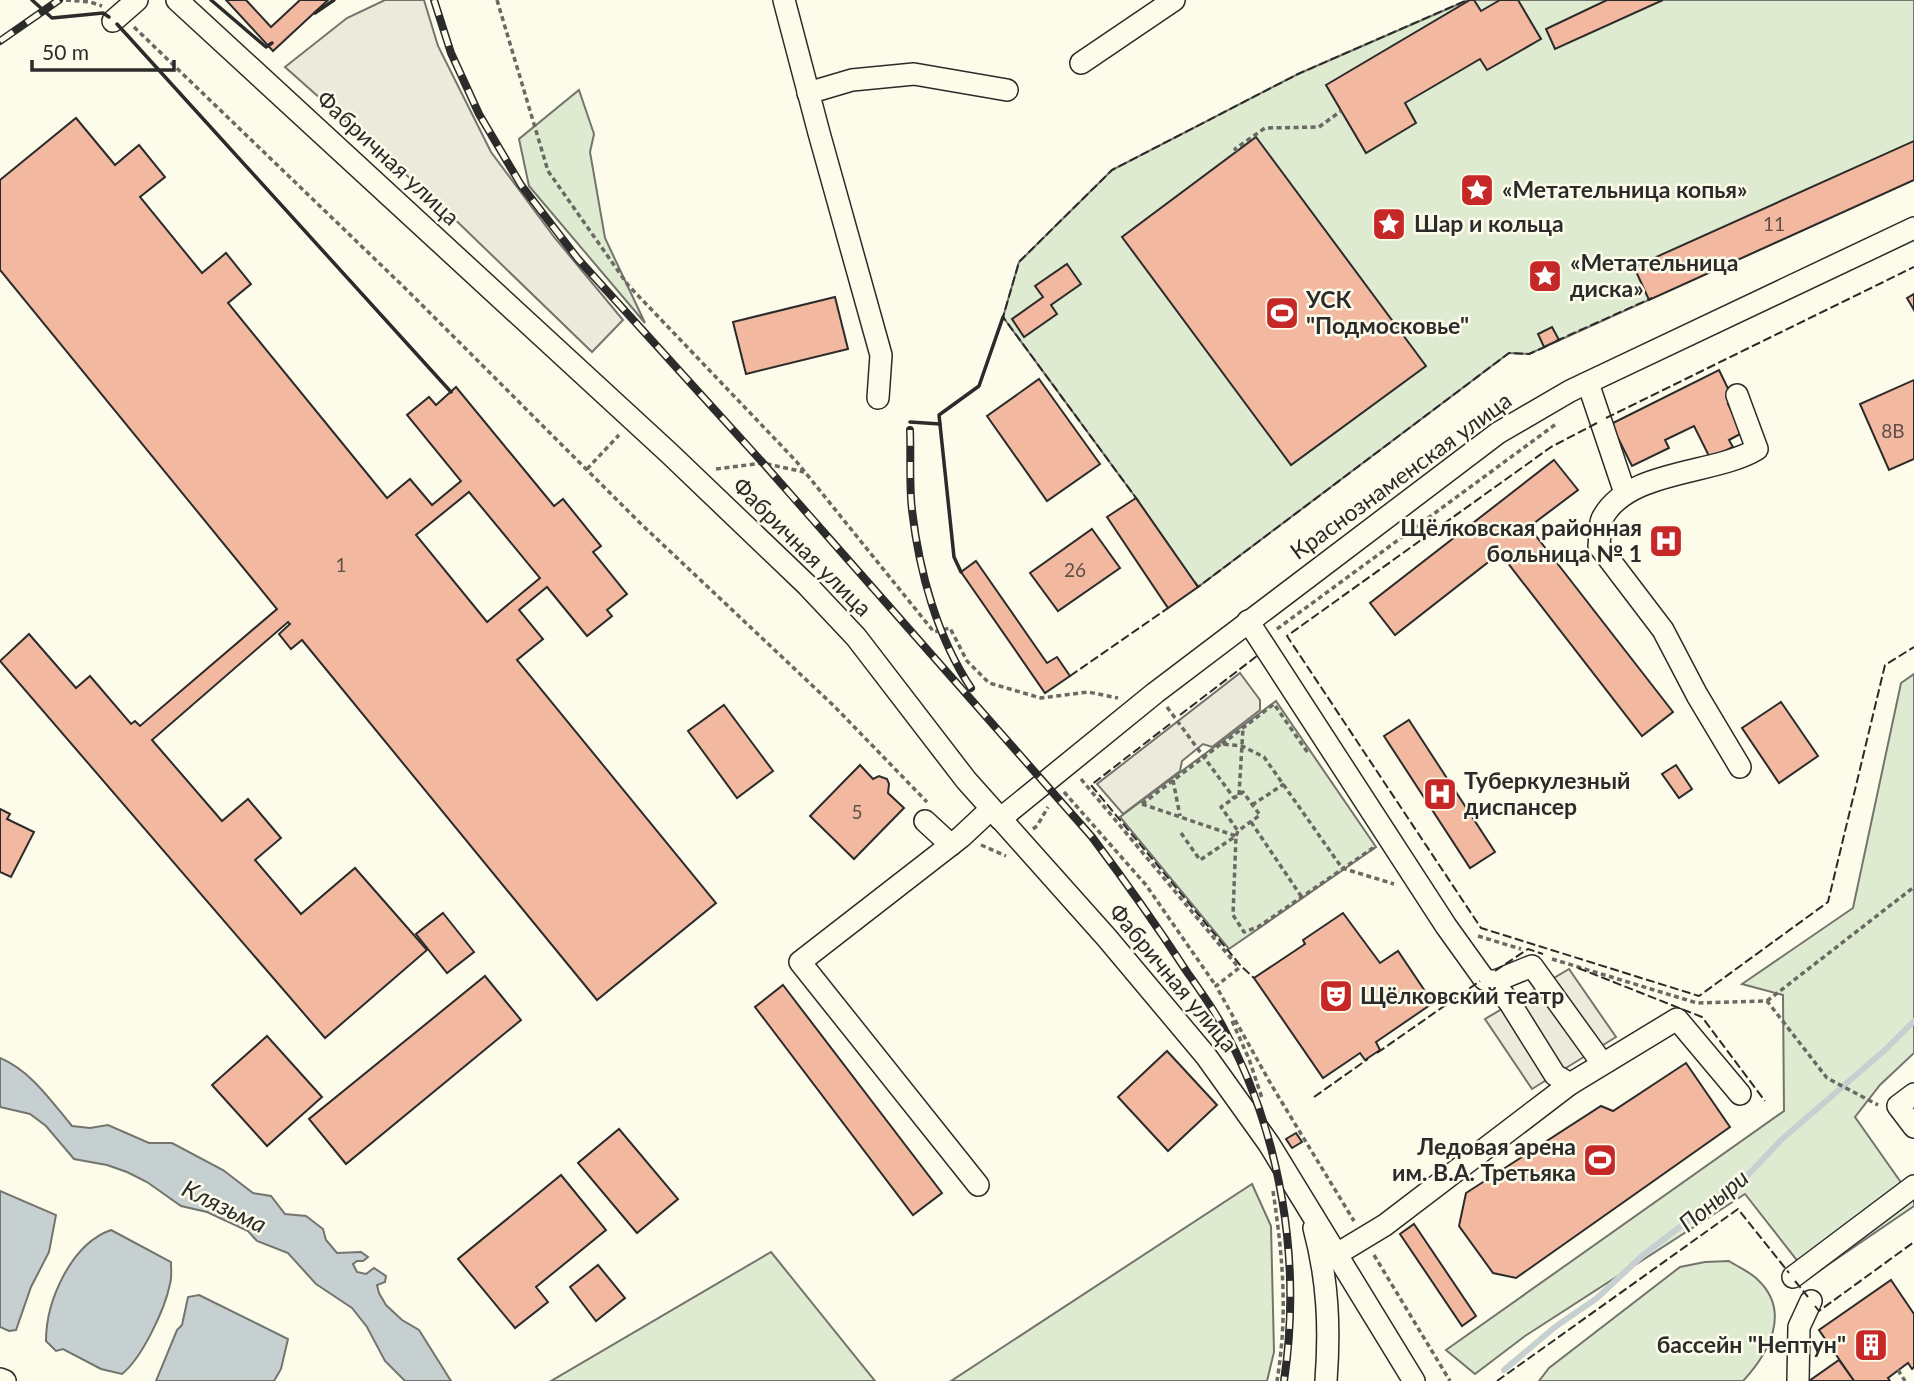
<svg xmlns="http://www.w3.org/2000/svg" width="1914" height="1381" font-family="Lato,sans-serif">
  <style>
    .green { fill: #deebd1; stroke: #74746e; stroke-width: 2 }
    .parking { fill: #eceadb; stroke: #74746e; stroke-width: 2 }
    .water { fill: #c7d0d0; stroke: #74746e; stroke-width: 2 }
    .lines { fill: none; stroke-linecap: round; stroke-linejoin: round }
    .stream { stroke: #c7d0d0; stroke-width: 6 }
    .building { fill: #f2b8a0; stroke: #2b2b2b; stroke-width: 2; fill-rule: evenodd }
    .minor-casing { stroke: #2b2b2b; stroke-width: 24 }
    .path { stroke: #6a6964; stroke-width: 3.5; stroke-dasharray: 5 3.5; stroke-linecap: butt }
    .minor { stroke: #fdfbea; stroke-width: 21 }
    .rail-casing { stroke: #2b2b2b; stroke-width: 8 }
    .rail { stroke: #fdfbea; stroke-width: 5; stroke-dasharray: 16; stroke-linecap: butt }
    .fence { stroke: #2b2b2b; stroke-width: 2; stroke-dasharray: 9 3.5; stroke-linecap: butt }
    .wall { stroke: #2b2b2b; stroke-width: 3.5 }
    .labels { text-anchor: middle; stroke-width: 5; stroke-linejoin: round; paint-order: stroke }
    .number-label { font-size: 19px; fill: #5d4e48 }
    .street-label { font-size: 23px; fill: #2b2b2b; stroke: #fdfbea }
    .poi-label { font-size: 23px; font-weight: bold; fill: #2b2b2b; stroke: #fdfbea; text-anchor: start }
    .water-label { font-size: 24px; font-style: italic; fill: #2b2b2b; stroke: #fdfbea }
  </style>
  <rect width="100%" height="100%" fill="#fdfbea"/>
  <g class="green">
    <polygon points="1468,0 1914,0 1914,180 1529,354 1509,353 1198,587 1136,498 1003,317 1019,262 1112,170 1298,74"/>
    <polygon points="579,90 594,134 590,152 605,238 645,323 529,186 519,139"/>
    <polygon points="1914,674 1914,1053 1880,1085 1855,1117 1914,1201 1914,1206 1810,1277 1745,1194 1525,1336 1475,1374 1446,1350 1784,1111 1783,995 1742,984 1853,908 1901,683"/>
    <polygon points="1276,701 1376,847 1229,949 1120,817"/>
    <polygon points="1252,1184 1271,1226 1274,1352 1267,1381 951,1381"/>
    <polygon points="771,1252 875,1381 551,1381"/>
    <path d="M1729,1261C1738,1267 1750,1272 1757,1279C1792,1311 1769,1353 1743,1381H1539L1549,1368L1680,1267L1705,1262Z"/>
  </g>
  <g class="parking">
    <polygon points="385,0 424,0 438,46 491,152 554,237 623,320 592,352 440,205 285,67 347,18"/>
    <polygon points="1240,673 1260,700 1260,710 1212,747 1203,744 1182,761 1180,771 1123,814 1097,784"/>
    <polygon points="1569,969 1616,1037 1532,1089 1485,1019"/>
  </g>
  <g class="water">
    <path d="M0,1058C31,1071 51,1101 72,1126L90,1128L108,1125L149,1143H172L223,1170L253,1193L271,1196L285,1214L306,1216L323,1229L326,1240L337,1253L361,1252L368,1257L363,1261H357L353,1264L357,1272L366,1274L374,1268L386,1276L385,1282L377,1285L379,1293L386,1305L402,1320L419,1330L451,1381H405L385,1361L367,1327L352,1308L316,1284L288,1253L257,1241L248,1231L207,1212L181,1206L147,1182L127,1172L107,1165L74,1159L46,1126L30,1114L0,1107Z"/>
    <polygon points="0,1191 56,1215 49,1252 31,1287 16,1330 9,1331 0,1327"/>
    <path d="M111,1230L171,1262C171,1269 172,1277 170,1284C165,1309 142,1358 122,1374L101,1369L63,1349L56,1351L46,1341C46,1301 71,1244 111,1230Z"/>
    <polygon points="199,1295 288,1339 281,1369 274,1381 156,1381 177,1330 182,1325 188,1297"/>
  </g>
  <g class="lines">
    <polyline class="stream" points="1504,1370 1555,1327 1597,1298 1643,1255 1746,1177 1781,1140 1885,1050 1914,1021"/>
  </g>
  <g class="building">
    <polygon points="226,0 246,0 271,27 300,0 328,0 273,51"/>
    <polygon points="1470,0 1474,0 1481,11 1500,0 1518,0 1541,39 1487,70 1480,59 1405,103 1416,123 1366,153 1326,85"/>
    <polygon points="1607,0 1663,0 1555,49 1546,29"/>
    <path d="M76,118L115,165L139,145L165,177L140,197L202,273L226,253L251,284L228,303L387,498L410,479L432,505L461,481L407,415L429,397L436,405L456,387L554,506L563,499L601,546L593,552L627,594L607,610L612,616L587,636L547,587L519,610L543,639L517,660L716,903L597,1000L302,640L291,649L279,634L290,624L288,622L152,740L222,821L248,799L281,838L255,860L301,914L355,868L427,950L325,1038L0,661L29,634L76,688L90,676L131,724L135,721L140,726L277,609L0,270V180ZM469,492L540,578L487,622L416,535Z"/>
    <polygon points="1256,137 1426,366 1291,465 1122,237"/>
    <polygon points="1914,141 1914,180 1649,300 1634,267"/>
    <polygon points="1067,264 1081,284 1051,305 1057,314 1024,337 1012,319 1043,297 1035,286"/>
    <polygon points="1914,294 1914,310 1907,298"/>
    <polygon points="835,297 848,349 746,374 733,322"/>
    <polygon points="1552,327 1559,340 1544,347 1538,334"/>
    <polygon points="1719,370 1734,401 1728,404 1742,433 1729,440 1733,447 1710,458 1694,426 1665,440 1669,448 1632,466 1611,424"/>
    <polygon points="1039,379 1100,464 1047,501 987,416"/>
    <polygon points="1914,380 1914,459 1889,470 1860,404"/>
    <polygon points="1554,460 1578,490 1529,527 1673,712 1642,736 1500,553 1395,635 1370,603"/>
    <polygon points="1136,498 1198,587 1168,608 1107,517"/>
    <polygon points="1092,529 1120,568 1058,611 1030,573"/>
    <polygon points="976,561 1047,663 1057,657 1070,676 1045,693 961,572"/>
    <polygon points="1781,702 1818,756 1779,783 1742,728"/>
    <polygon points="724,705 773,771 737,798 688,731"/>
    <polygon points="1409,720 1495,852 1470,868 1384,736"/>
    <polygon points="860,765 873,779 879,776 887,779 889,784 888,793 904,808 854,859 810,816"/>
    <polygon points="1676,765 1692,789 1679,798 1662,774"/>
    <polygon points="0,809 10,814 7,819 34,832 11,877 0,872"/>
    <polygon points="443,913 474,952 447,973 416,934"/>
    <polygon points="1343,913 1380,963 1398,951 1433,1003 1376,1042 1380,1050 1365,1060 1360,1053 1323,1078 1254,978 1305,944 1303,940"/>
    <polygon points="485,976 521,1020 346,1164 309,1119"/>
    <polygon points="783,985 942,1193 913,1215 755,1007"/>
    <polygon points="267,1036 322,1097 267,1146 212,1085"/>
    <polygon points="1167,1051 1217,1105 1168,1151 1118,1097"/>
    <polygon points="1686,1063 1730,1127 1516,1278 1493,1273 1459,1226 1466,1193 1601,1106 1613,1111"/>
    <polygon points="619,1129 678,1199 637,1233 578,1163"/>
    <polygon points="1296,1133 1302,1142 1292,1148 1286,1139"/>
    <polygon points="561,1175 606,1230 536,1287 548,1302 515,1328 458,1259"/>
    <polygon points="1414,1224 1476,1316 1462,1326 1400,1234"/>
    <polygon points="598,1265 625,1298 596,1321 570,1287"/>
    <polygon points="1891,1280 1914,1314 1914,1367 1912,1369 1908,1363 1888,1378 1890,1381 1854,1381 1819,1330"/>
    <polygon points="1839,1360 1854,1381 1809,1381"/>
  </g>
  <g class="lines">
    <g class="minor-casing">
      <g id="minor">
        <polyline points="177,0 669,453 807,585 856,637 966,780 1107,938 1206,1056 1269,1144 1414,1381"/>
        <polyline points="784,0 819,133 881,355 878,398"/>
        <polyline points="113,21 137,0"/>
        <polyline points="1081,63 1174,0"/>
        <polyline points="808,93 852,80 914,74 1007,90"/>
        <polyline points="1588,383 1625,493"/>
        <path d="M1737,395L1757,449C1715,475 1627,469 1602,519C1599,526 1600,538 1599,546L1663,630L1697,695L1740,767"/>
        <polyline points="1248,621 1446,926 1484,979 1493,982 1510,1003 1555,1075 1570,1084 1677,1019 1740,1094"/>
        <polyline points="1000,819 1155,693 1498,433 1570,391 1914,228"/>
        <polyline points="925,821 951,845"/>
        <polyline points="1493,982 1532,966 1602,1063"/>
        <polyline points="1914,1094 1898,1106 1914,1127"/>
        <polyline points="978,1185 800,962 961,837 991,809"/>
        <path d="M1314,1228C1328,1280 1330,1328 1326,1381"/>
        <polyline points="1337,1254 1385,1225 1570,1084"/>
        <polyline points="1793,1277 1914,1186"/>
        <polyline points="0,1379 5,1381"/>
        <polyline points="1798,1381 1799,1327 1811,1301"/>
      </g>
    </g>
    <g class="path">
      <polyline points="66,0 90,2 102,6"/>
      <polyline points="497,0 548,171 628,285 796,461 934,632 950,628 967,661 989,683 1041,698 1088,692 1118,698"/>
      <polyline points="134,27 407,290 639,522 834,706 927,802"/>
      <polyline points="1237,151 1235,149 1265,128 1319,127 1341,111"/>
      <polyline points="587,469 619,435"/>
      <polyline points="716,469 763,463 804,472"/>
      <polyline points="1277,629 1556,424"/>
      <polyline points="1167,707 1234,798"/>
      <polyline points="1222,744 1274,704 1308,753"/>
      <polyline points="1081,779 1239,968 1216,986 1272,1086 1354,1221"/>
      <polyline points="1173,780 1180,816"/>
      <polyline points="1064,792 1146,885 1216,986"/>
      <polyline points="1239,795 1243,728"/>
      <polyline points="1142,804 1221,744 1242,746 1264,757 1342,868 1394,884"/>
      <polyline points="1142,804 1236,836 1233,915 1244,932 1258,927 1373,848 1372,846"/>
      <polyline points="1252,805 1284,784"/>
      <polyline points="1251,822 1301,896"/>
      <polyline points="1033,829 1037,826 1048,807"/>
      <polyline points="1181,833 1200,860 1236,836 1238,831 1260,815 1243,792 1221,807 1238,831"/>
      <polyline points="981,845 1006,856"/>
      <polyline points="1478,936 1521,949"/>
      <polyline points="1552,959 1697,1003 1767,1001 1827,1078 1878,1105"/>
      <polyline points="1767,1001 1914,887"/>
      <polyline points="1232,1021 1249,1059 1262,1098"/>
      <path d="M1273,1191C1283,1258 1288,1314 1277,1381"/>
      <polyline points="1374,1255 1450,1381"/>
      <polyline points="1898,1370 1905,1381"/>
    </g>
    <use href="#minor" class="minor"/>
    <g class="rail-casing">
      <g id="rail">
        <path d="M434,0L451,53L479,114L521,185L578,259L763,463L1092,837C1125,881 1157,926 1187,972C1199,989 1212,1007 1222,1025C1281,1132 1302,1261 1284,1381"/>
        <polyline points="0,41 59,0"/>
        <path d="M910,430C911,456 909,484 912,510C919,571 937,637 971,688"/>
      </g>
    </g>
    <use href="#rail" class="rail"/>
    <g class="fence">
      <polyline points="1556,341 1652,298"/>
      <polyline points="1606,418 1914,267"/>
      <polyline points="1597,423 1551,447 1287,636 1481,928 1699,996 1828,902 1885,665 1914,647"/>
      <polyline points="1139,502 1003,317 1019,262 1112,170 1298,74 1465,1"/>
      <polyline points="1195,582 1198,587 1242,554 1509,353 1529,354 1547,346"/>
      <polyline points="1070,676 1168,608"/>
      <polyline points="1180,715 1257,656"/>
      <polyline points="1170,724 1091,785 1241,966 1254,978"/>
      <polyline points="1578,968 1702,1017 1765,1101"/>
      <polyline points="1495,971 1528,949 1543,954"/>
      <polyline points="1377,1053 1480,981"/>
      <polyline points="1314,1097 1368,1059"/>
      <polyline points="1795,1281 1808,1297"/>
      <polyline points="1815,1306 1819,1311 1914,1242"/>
      <polyline points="1497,1381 1738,1209 1789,1273"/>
    </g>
    <g class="wall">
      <polyline points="32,0 52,18 103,13 109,17"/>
      <polyline points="211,0 266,47 272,43"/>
      <polyline points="315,13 334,0"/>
      <polyline points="117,24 451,392"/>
      <polyline points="910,422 940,424"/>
      <polyline points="961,572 954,557 939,415 979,386 1003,317"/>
    </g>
  </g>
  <defs>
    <g id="sight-square" transform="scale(1.75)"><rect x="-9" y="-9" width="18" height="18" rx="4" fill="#c62828" stroke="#fdfbea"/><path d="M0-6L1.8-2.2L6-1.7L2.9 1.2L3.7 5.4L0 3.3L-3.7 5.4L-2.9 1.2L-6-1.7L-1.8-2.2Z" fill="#fff"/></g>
    <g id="stadium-square" transform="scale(1.75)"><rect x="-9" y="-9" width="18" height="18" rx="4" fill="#c62828" stroke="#fdfbea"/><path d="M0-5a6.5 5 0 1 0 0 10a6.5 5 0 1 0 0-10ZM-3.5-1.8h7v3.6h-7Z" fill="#fff"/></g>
    <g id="hospital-square" transform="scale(1.75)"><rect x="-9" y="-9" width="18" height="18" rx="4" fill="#c62828" stroke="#fdfbea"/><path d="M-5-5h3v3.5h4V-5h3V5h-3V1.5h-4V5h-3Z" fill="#fff"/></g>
    <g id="theatre-square" transform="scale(1.75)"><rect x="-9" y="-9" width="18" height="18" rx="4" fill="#c62828" stroke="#fdfbea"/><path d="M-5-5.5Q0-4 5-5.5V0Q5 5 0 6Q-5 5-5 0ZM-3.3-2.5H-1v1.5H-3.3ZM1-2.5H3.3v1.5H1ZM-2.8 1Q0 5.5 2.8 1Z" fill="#fff"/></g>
    <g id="building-square" transform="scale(1.75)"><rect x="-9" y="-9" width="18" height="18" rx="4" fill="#c62828" stroke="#fdfbea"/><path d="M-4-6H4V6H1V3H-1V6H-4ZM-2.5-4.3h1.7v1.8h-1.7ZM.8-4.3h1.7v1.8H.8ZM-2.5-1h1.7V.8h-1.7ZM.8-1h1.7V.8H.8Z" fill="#fff"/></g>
  </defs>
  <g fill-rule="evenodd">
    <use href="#sight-square" x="1477" y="190"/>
    <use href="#sight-square" x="1389" y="224"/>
    <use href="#sight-square" x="1545" y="276"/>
    <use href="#stadium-square" x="1282" y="313"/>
    <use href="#hospital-square" x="1666" y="541"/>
    <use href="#hospital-square" x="1440" y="794"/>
    <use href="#theatre-square" x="1336" y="996"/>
    <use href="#stadium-square" x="1600" y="1160"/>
    <use href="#building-square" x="1871" y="1345"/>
  </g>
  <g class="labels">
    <g class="number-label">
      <text x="1774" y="231">11</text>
      <text x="1893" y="438">8В</text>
      <text x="341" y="572">1</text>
      <text x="1075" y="577">26</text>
      <text x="857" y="819">5</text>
    </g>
    <g class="street-label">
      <text transform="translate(388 158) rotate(43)" y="8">Фабричная улица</text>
      <text transform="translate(1401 476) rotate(-36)" y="8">Краснознаменская улица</text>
      <text transform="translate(802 547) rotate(45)" y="8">Фабричная улица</text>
      <text transform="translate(1173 978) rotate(50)" y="8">Фабричная улица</text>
    </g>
    <g class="poi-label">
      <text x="1502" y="198">«Метательница копья»</text>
      <text x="1414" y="232">Шар и кольца</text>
      <text x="1570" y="271">«Метательница<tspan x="1570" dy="26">диска»</tspan></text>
      <text x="1306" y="308">УСК<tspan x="1306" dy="26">"Подмосковье"</tspan></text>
      <text x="1642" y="536" text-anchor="end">Щёлковская районная<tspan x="1642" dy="26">больница № 1</tspan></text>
      <text x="1464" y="789">Туберкулезный<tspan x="1464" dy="26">диспансер</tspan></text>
      <text x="1360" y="1004">Щёлковский театр</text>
      <text x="1576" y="1155" text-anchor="end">Ледовая арена<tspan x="1576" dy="26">им. В.А. Третьяка</tspan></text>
      <text x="1846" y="1353" text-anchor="end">бассейн "Нептун"</text>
    </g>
    <g class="water-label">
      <text transform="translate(1714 1201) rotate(-40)" y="8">Поныри</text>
      <text transform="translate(224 1207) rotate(26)" y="8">Клязьма</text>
    </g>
  </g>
  <path d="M32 60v10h142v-10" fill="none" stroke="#2b2b2b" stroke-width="3.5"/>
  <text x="42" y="60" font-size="21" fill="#2b2b2b" stroke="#fdfbea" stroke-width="5" paint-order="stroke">50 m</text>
</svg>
